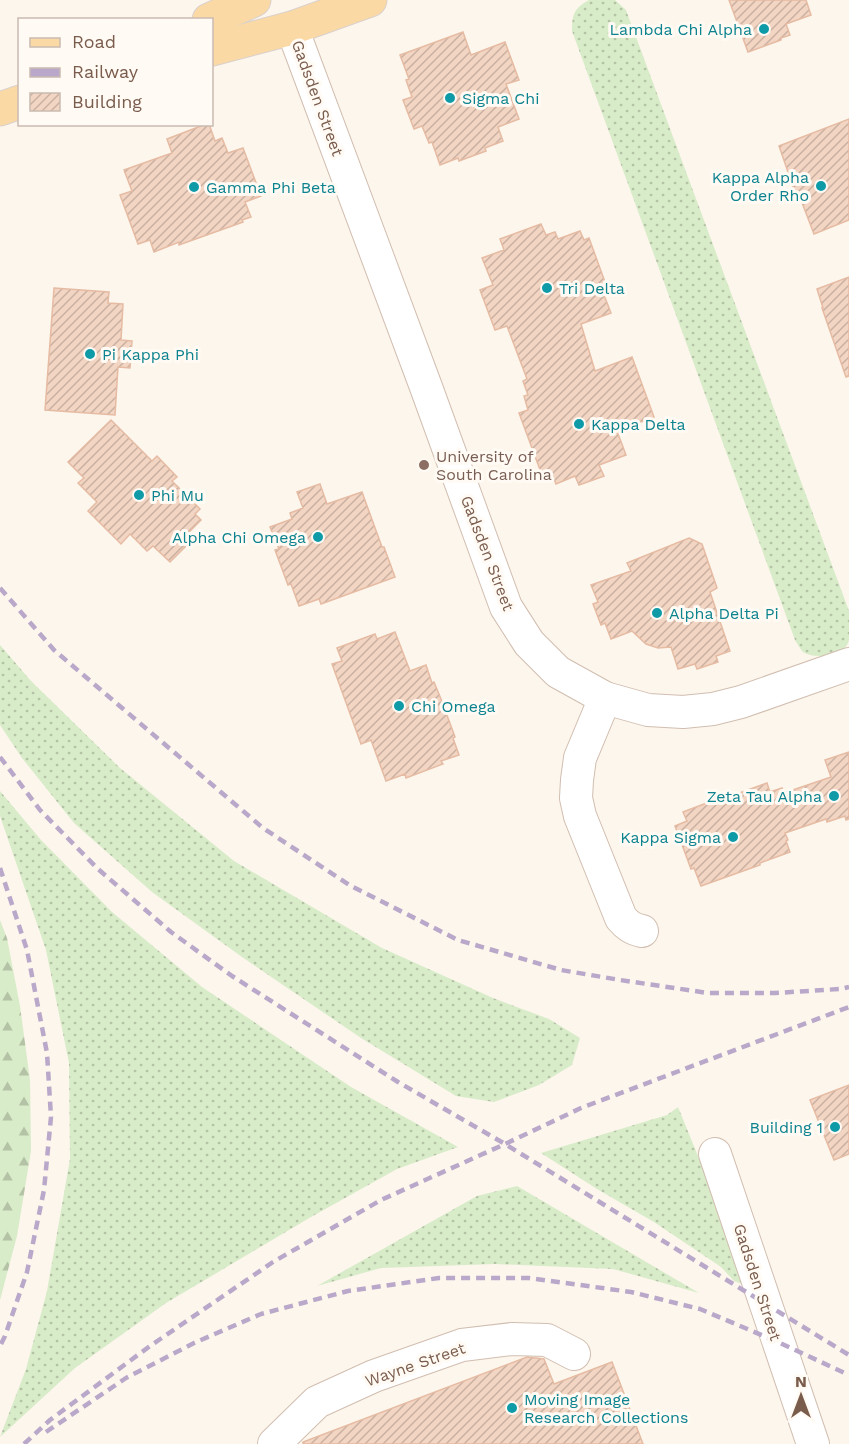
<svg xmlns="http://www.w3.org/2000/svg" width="849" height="1444" font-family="'Work Sans',sans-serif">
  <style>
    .grass { fill: url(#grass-dots) }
    .forest { fill: url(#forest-firs) }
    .building { fill: url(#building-hatch); stroke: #e6bba3; stroke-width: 1.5 }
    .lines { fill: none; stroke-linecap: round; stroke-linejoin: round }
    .minor-casing { stroke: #d1beb0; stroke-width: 34 }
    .major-casing { stroke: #dad1cd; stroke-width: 35 }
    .minor { stroke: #fff; stroke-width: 32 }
    .major { stroke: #fbd9a5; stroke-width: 33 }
    .rail { stroke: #b9a8c9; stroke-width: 4.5; stroke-dasharray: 9 6; stroke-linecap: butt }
    .culture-dot { fill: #0f9aa8; stroke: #fffaf3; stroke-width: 2 }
    .education-dot { fill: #8d6e63; stroke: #fffaf3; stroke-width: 2 }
    .labels { text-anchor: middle; stroke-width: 6; stroke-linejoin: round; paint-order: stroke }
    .culture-label { font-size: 16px; fill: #0d838f; stroke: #fffaf3; text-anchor: start }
    .street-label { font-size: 16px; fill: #7a5c4d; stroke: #fffaf3 }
    .education-label { font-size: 16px; fill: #785e54; stroke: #fffaf3; text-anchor: start }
  </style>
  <defs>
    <pattern id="grass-dots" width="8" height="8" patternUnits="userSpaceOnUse" patternTransform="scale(1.5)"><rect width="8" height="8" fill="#d8ecc9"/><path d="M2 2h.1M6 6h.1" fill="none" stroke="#b4c2a5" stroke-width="1.8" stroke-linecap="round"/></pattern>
    <pattern id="forest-firs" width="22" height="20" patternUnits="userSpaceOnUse" patternTransform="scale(1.5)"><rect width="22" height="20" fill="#d8ecc9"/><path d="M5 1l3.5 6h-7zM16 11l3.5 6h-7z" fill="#b4c2a5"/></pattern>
    <pattern id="building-hatch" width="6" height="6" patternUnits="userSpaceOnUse" patternTransform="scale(1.5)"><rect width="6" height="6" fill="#f3d5c3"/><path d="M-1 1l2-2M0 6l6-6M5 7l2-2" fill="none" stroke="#cab0a1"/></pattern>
  </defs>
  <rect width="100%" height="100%" fill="#fdf6ec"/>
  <g class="grass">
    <path d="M589,0H615L626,10L849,611C849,620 849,631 849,640C846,656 815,660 803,652C800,649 797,643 795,640L572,31C572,15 574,8 589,0Z"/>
    <polygon points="0,645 31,681 120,768 234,861 382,948 493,998 549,1019 580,1038 572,1065 539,1085 494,1102 456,1096 361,1038 242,957 152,892 74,823 22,758 0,725"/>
    <polygon points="0,791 41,840 112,912 202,987 351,1087 458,1147 397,1169 311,1217 166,1303 75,1368 0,1437 26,1369 47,1291 70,1159 69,1063 46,950 0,816"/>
    <polygon points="678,1107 709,1183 742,1284 734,1281 721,1267 654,1222 597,1189 541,1153 667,1115"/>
    <polygon points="517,1186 699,1293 613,1269 495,1264 381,1268 317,1286 477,1196"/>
  </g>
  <polygon class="forest" points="0,920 7,938 20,1006 30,1080 31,1151 17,1236 0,1300"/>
  <g class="building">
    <polygon points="729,0 806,0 811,15 786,24 790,35 781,38 781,40 748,52"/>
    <polygon points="463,32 471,55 505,42 519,80 506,84 519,119 498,127 503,141 485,148 486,151 459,161 458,158 440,165 432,142 429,143 422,126 414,129 403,100 412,97 406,80 409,79 400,55"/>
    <polygon points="849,119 849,220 814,234 801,200 798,201 779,146"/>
    <polygon points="206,124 209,124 215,141 222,138 228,153 243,148 261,196 245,202 251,217 242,220 243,222 179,245 179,242 154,252 150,240 138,244 120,195 132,191 124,170 172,153 167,139"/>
    <polygon points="541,224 546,235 555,232 558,239 580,231 584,240 589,238 609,293 604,295 611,313 581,324 595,371 632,357 654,417 617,431 626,455 599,465 604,476 579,485 575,476 556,484 551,472 542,475 519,413 528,410 524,396 528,395 523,381 527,379 507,326 495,330 480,290 493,285 482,258 504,250 500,239"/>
    <polygon points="849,277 849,376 846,377 822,308 823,308 817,289"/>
    <polygon points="54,288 109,292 108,303 123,304 121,340 132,341 130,368 118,367 115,415 45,410"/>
    <polygon points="111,420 152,461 157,456 177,477 172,481 200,509 195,514 201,520 186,535 192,540 170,562 153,546 147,551 130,534 121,544 88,511 97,502 78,483 84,478 68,462"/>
    <polygon points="320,484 327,504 362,492 382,547 384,547 395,577 321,604 319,599 299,606 291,584 288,585 275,550 279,549 270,527 292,519 290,513 303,508 297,492"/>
    <polygon points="689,538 702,544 717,588 710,592 730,651 716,656 718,662 697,669 695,664 678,669 671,647 658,648 646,644 632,631 611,639 605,623 601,625 593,604 598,602 591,585 631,571 627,563"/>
    <polygon points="395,632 410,671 426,665 432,683 434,682 441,699 455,737 453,738 459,755 441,761 443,764 406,778 405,774 386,781 371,740 361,744 332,664 342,661 337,648 375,634 377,639"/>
    <polygon points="849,752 849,819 846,820 845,816 827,822 826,819 785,833 788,840 786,841 790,852 760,863 760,865 701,886 694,868 691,869 675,826 687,821 683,812 733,793 734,795 767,783 770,792 782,788 784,793 831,777 825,760"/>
    <polygon points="849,1085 849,1154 834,1160 810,1100"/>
    <polygon points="527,1357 544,1359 554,1384 612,1362 643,1444 303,1444 303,1442"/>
  </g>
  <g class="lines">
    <g class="minor-casing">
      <g id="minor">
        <path d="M292,28L426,387L506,607L529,643L558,672L605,698L580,758L577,780L576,798L580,816L621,918C627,925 632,929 642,931"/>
        <polyline points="605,698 648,710 683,712 713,709 741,702 849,664"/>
        <polyline points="715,1154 813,1444"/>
        <polyline points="274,1444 317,1402 374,1376 462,1345 512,1339 547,1340 574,1354"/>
      </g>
    </g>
    <g class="major-casing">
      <g id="major">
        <polyline points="209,20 254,0"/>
        <polyline points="212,49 292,28 370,0"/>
        <polyline points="0,109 20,102"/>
      </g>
    </g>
    <use href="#minor" class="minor"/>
    <use href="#major" class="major"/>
    <g class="rail">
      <polyline points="0,588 54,650 263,828 351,886 458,940 561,970 620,980 708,993 775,993 840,989 849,987"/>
      <polyline points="0,757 40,810 98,869 171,932 232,976 398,1082 505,1144 849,1355"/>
      <polyline points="0,868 27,950 47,1053 51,1117 44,1190 27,1272 5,1336 0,1346"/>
      <polyline points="46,1432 126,1378 194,1343 261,1314 348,1291 439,1278 529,1278 631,1292 700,1309 778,1342 849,1375"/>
      <polyline points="24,1444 50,1420 150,1346 273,1262 381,1200 505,1144 581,1108 849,1007"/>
    </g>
  </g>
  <g class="culture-dot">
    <circle cx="764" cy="29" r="6"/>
    <circle cx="450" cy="98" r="6"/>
    <circle cx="821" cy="186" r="6"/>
    <circle cx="194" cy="187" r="6"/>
    <circle cx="547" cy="288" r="6"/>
    <circle cx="90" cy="354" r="6"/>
    <circle cx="579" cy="424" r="6"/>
    <circle cx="139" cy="495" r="6"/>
    <circle cx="318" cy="537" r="6"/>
    <circle cx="657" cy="613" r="6"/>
    <circle cx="399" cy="706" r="6"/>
    <circle cx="834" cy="796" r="6"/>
    <circle cx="733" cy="837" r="6"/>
    <circle cx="835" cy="1127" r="6"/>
    <circle cx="512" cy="1408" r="6"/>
  </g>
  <circle class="education-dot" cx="424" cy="465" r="6"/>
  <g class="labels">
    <g class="culture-label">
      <text x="752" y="35" text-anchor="end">Lambda Chi Alpha</text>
      <text x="462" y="104">Sigma Chi</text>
      <text x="809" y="183" text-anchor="end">Kappa Alpha<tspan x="809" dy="18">Order Rho</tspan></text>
      <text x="206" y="193">Gamma Phi Beta</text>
      <text x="559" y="294">Tri Delta</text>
      <text x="102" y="360">Pi Kappa Phi</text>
      <text x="591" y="430">Kappa Delta</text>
      <text x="151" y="501">Phi Mu</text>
      <text x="306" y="543" text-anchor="end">Alpha Chi Omega</text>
      <text x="669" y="619">Alpha Delta Pi</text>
      <text x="411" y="712">Chi Omega</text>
      <text x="822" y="802" text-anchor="end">Zeta Tau Alpha</text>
      <text x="721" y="843" text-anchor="end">Kappa Sigma</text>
      <text x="823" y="1133" text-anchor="end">Building 1</text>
      <text x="524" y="1405">Moving Image<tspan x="524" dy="18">Research Collections</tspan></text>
    </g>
    <g class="street-label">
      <text transform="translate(318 98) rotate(70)" y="6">Gadsden Street</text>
      <text transform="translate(488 553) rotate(69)" y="6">Gadsden Street</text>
      <text transform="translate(758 1282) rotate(72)" y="6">Gadsden Street</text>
      <text transform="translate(415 1364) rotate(-19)" y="6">Wayne Street</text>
    </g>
    <g class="education-label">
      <text x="436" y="462">University of<tspan x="436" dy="18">South Carolina</tspan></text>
    </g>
  </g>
  <rect x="18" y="18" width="195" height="108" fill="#fffaf3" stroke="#cabbb1" stroke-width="1.5"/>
  <rect x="30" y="38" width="30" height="9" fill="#fbd9a5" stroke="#cabbb1" stroke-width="1.5"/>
  <text x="72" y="48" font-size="18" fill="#7a5c4d">Road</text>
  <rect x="30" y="68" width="30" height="9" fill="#b9a8c9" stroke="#cabbb1" stroke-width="1.5"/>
  <text x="72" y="78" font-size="18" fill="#7a5c4d">Railway</text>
  <rect x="30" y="93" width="30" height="18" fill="url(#building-hatch)" stroke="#cabbb1" stroke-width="1.5"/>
  <text x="72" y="108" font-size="18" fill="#7a5c4d">Building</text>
  <g transform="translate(801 1396)" stroke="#fffaf3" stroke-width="4.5" paint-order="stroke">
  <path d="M0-4.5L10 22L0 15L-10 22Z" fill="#7a5c4d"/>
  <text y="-9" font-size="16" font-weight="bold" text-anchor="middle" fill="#7a5c4d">N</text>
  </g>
</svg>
